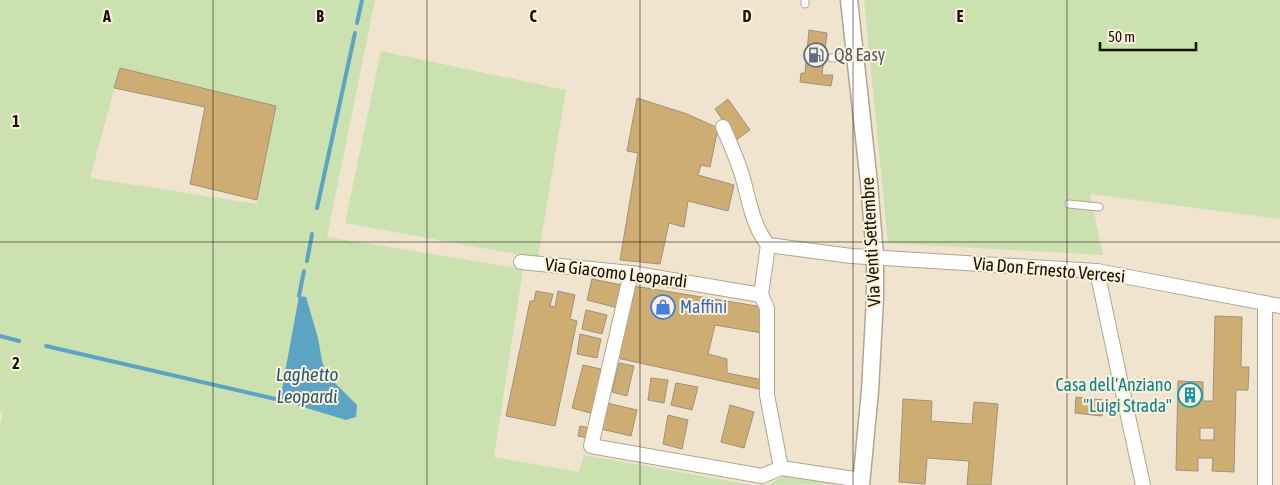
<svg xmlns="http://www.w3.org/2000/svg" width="1280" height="485" font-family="'Asap Condensed',sans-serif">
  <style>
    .green { fill: #cbe1b0; fill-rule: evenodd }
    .water { fill: #5da3c3 }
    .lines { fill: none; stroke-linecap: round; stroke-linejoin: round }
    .stream { stroke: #5da3c3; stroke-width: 4 }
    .building { fill: #cead73; stroke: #9e927e; fill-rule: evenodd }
    .service-casing { stroke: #b1a590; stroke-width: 9 }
    .minor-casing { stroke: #b1a590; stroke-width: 16 }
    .tertiary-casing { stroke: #b1a590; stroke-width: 19 }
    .service { stroke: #fff; stroke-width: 7 }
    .minor { stroke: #fff; stroke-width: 14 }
    .tertiary { stroke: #fff; stroke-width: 16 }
    .grid { fill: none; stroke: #151109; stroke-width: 1; stroke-opacity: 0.55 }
    .labels { text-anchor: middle; stroke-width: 4; stroke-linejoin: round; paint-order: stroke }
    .service-label { font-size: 18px; fill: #4e5e75; stroke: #fef1db; text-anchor: start }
    .street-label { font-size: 18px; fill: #151109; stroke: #fef1db }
    .shop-label { font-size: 18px; fill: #366cbe; stroke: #fef1db; text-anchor: start }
    .culture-label { font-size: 18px; fill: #0d838f; stroke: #fef1db; text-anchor: end }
    .water-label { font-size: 19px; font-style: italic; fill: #255c74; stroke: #fef1db }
    .grid-label { font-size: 16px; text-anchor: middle; font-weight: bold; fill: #151109; stroke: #fef1db; stroke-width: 4; stroke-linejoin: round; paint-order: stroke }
  </style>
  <rect width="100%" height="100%" fill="#f0e4ce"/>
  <g class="green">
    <path d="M0,0H375L327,237L523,269L494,457L579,472L584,455L752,485H0V424L3,413L0,412ZM120,68L276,106L257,204L90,178Z"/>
    <polygon points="864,0 1280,0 1280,219 1090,194 1103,255 888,243"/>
    <polygon points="381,51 566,90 538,258 345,223"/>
    <polygon points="784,476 840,484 768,485"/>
  </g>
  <polygon class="water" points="299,296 306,297 318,338 322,361 327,375 357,405 356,417 346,420 280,400"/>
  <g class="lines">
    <g class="stream">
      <polyline points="357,23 362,0"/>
      <polyline points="317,208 355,33"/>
      <polyline points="307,261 312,234"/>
      <polyline points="299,296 304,271"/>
      <polyline points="0,336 19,341"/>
      <polyline points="46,346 280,400"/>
    </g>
  </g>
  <g class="building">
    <polygon points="809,30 827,33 822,75 833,75 831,86 800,82 801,73 805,73"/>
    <polygon points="120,68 276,106 257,200 190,184 205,107 114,88"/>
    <polygon points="637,98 687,114 718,128 710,167 701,165 698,175 734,185 728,211 688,201 684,227 669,223 660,264 620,260 638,153 627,151"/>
    <polygon points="728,99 750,130 736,140 715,109"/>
    <polygon points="592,279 622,285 618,308 587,300"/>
    <polygon points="634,286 763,307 762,333 715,325 708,354 727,359 727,373 763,380 763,390 617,358"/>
    <polygon points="536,291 553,294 550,306 555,307 558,291 575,295 570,319 577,321 555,426 506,416 530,301 534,301"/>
    <polygon points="586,310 607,315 602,334 582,329"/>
    <path d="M1215,316L1242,317L1241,367H1249L1248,390H1236L1234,472L1212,471L1213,458H1198V471L1176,470L1178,381L1203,382V401H1213ZM1200,428H1214V440H1200Z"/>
    <polygon points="580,334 601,339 597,358 577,354"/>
    <polygon points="619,363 634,366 627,396 612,392"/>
    <polygon points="583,365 605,370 594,414 572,408"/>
    <polygon points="651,378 668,380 664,403 648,400"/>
    <polygon points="676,383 698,387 692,410 671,405"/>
    <polygon points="1076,397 1103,400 1102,416 1075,413"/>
    <polygon points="903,399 932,401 931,421 972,424 974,402 998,404 991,485 967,485 969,461 927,458 925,484 899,482"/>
    <polygon points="607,403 637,410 631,436 601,429"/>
    <polygon points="730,405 754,412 744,448 721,442"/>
    <polygon points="668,415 688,420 682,449 663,444"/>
    <polygon points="580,426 590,428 588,438 578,436"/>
  </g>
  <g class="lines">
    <g class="service-casing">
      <g id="service">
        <polyline points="805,4 805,0"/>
        <polyline points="832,58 854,58"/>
        <polyline points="1069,204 1099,207"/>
      </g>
    </g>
    <g class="minor-casing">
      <g id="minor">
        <path d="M723,127C730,143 737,159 742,175C749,199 752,225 768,245"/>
        <polyline points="768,245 851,256 1097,271 1280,306"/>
        <polyline points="521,262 631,273 761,295 768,245"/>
        <polyline points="1097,271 1122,389"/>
        <polyline points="631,273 591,446 762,476 781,468 861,480"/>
        <polyline points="761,295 767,308 767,395 781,468"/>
        <polyline points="1265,303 1265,485"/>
        <polyline points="1123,393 1143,485"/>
      </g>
    </g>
    <g class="tertiary-casing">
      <polyline id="tertiary" points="849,0 869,183 875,256 875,298 870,391 861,485"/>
    </g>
    <use href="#service" class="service"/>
    <use href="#minor" class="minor"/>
    <use href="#tertiary" class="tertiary"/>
  </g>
  <path class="grid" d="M213,0V485M427,0V485M640,0V485M853,0V485M1067,0V485M0,242H1280"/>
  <defs>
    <g id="fuel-ring" transform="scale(1.25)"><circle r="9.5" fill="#fef1db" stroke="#5c6f8a" stroke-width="1.5"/><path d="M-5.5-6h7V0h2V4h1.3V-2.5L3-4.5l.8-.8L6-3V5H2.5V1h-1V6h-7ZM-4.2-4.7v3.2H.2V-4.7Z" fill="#5c6f8a"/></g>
    <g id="shop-ring" transform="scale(1.25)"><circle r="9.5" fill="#fef1db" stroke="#3f7fe0" stroke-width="1.5"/><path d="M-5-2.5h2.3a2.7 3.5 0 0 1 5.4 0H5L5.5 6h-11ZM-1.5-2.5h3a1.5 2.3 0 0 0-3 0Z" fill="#3f7fe0"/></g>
    <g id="building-ring" transform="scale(1.25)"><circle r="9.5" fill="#fef1db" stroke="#0f9aa8" stroke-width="1.5"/><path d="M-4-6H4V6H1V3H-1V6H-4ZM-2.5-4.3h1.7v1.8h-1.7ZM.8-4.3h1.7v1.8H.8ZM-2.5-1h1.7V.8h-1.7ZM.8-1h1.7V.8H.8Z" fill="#0f9aa8"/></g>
  </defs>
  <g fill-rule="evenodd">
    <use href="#fuel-ring" x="816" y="55"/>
    <use href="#shop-ring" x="663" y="307"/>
    <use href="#building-ring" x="1190" y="395"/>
  </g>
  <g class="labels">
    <g class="service-label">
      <text x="834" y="61">Q8 Easy</text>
    </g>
    <g class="street-label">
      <text transform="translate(871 242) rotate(-93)" y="6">Via Venti Settembre</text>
      <text transform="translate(1049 270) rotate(5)" y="6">Via Don Ernesto Vercesi</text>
      <text transform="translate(616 273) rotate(7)" y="6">Via Giacomo Leopardi</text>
    </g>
    <g class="shop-label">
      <text x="680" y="313">Maffini</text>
    </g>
    <g class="culture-label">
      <text x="1172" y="391">Casa dell'Anziano<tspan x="1172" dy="21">"Luigi Strada"</tspan></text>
    </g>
    <g class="water-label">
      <text x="307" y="381">Laghetto<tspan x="307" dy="22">Leopardi</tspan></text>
    </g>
  </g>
  <g class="grid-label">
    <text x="107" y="22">A</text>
    <text x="320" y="22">B</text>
    <text x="533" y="22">C</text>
    <text x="747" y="22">D</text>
    <text x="960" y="22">E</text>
    <text x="16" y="127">1</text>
    <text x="16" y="369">2</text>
  </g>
  <path d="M1100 42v8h96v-8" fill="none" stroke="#151109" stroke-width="2.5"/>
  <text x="1108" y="42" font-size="15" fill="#151109" stroke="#fef1db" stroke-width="4" paint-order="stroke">50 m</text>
</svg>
